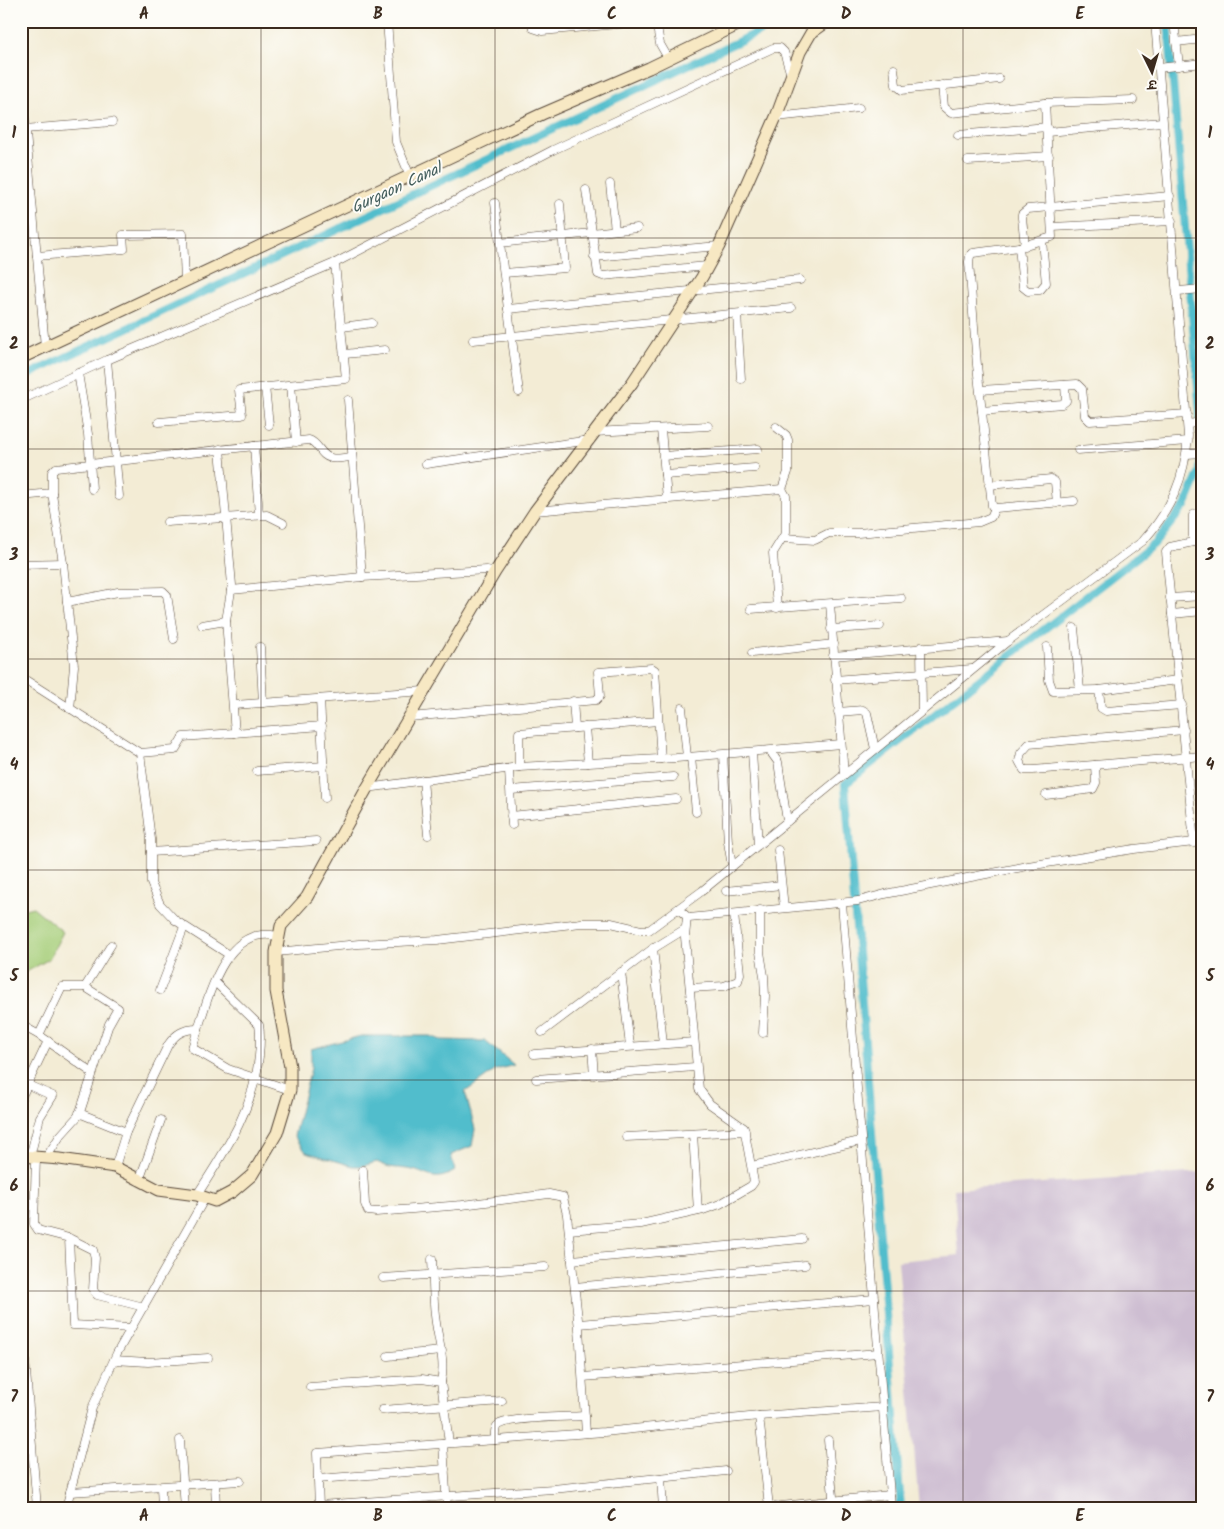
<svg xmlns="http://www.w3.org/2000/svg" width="1224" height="1529" font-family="Kalam,'Playpen Sans Deva',sans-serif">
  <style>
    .industrial { fill: #cebed2 }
    .green { fill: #a6ce79; stroke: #707c4c }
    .water { fill: #51bdcc; stroke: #467475 }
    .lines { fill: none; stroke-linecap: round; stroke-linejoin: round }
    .canal { stroke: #51bdcc; stroke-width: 8 }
    .street-casing { stroke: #574739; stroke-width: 9 }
    .secondary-casing { stroke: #574739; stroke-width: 13 }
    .street { stroke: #fff; stroke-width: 8 }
    .secondary { stroke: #f7e8c3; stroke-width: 11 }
    .grid { fill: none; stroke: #3b2a1e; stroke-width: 1; stroke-opacity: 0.55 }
    .labels { text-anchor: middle; stroke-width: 4; stroke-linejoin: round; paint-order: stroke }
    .water-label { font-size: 16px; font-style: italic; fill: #435d5b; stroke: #fdfcf7 }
    .neatline { fill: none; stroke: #3b2a1e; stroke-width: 2 }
    .grid-label { font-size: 16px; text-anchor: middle; font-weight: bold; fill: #3b2a1e }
  </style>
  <rect width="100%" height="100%" fill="#fdfcf7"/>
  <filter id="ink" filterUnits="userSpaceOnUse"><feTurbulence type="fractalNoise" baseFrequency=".02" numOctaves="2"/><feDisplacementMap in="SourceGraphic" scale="10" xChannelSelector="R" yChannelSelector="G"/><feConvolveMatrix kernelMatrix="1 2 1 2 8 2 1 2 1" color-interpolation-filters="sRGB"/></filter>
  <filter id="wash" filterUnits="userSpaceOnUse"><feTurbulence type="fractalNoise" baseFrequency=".0096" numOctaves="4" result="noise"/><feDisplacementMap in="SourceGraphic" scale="20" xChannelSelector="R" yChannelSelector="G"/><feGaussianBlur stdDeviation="1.12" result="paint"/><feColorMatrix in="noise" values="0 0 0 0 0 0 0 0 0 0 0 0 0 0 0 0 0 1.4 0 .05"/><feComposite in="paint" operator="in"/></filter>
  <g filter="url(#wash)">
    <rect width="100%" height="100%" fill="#f3ecd5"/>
    <polygon class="industrial" points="1203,1172 1203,1508 919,1508 898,1261 959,1255 954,1189"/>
    <polygon class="green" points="33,907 63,932 49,959 21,975 21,910"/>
    <path class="water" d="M361,1036H430L441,1040L485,1041L514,1065L496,1070L465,1092L475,1129L472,1146L451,1155L455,1171C432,1185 427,1171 407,1169C393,1167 391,1169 377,1162L362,1166H353L306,1152L294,1136L311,1068V1049Z"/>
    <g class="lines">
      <g class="canal">
        <polyline points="21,378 782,21"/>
        <polyline points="901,1508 845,784 1154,544 1185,506 1200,471 1202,435 1168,21"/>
      </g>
    </g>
  </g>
  <g filter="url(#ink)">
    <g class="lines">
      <g class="street-casing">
        <g id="street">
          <polyline points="387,21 396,142 410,176"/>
          <polyline points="531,21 533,28 542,31 650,21"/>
          <polyline points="656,21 660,44 668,58"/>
          <polyline points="1174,21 1179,66"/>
          <polyline points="1176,42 1203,39"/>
          <polyline points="1158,68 1203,63"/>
          <polyline points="894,69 896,85 902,90 999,79"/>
          <polyline points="21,77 45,347"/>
          <polyline points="942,85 944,107 951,113 1045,103 1133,100"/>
          <polyline points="1045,103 1052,237 1019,247 973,253 970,256 969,262 977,365 992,506 996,508 1074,501"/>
          <polyline points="776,117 859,108"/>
          <polyline points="25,129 112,122"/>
          <polyline points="1047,132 1162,122"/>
          <polyline points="958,135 1047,127"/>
          <polyline points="968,161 1049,156"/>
          <polyline points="610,184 615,230"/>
          <polyline points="586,190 598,274 603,276 707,266"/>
          <polyline points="495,203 500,243 637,228"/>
          <polyline points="1052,227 1172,221"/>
          <polyline points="500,243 508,309"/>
          <polyline points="1025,246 1022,218 1022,214 1028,209 1170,196"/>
          <polyline points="1019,247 1023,287 1028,291 1040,290 1046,283 1042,241"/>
          <polyline points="37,256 124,249 123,235 183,234 185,281"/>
          <polyline points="594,257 719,246"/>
          <polyline points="504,273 565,268 560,204"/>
          <polyline points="1178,291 1203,289"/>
          <polyline points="737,314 741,379"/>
          <polyline points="342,327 372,323"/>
          <polyline points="473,340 791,308"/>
          <polyline points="345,354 385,350"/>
          <polyline points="107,360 119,496"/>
          <polyline points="78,373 88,434 92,489"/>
          <polyline points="291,385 296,442"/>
          <polyline points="265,387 269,425"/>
          <polyline points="980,390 1077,384 1082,389 1085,416 1090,421 1187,414"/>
          <polyline points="519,392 508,309 800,280"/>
          <polyline points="21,400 107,360 335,263 553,150 773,48 780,48 784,52 791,75"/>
          <polyline points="348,400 362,577"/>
          <polyline points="982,411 1062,404 1066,401 1065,385"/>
          <polyline points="159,422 242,415 239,390 346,379 335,263"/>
          <polyline points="1188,424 1203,422"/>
          <polyline points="776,427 786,435 788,440 788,472 782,489"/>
          <polyline points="661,429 667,499"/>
          <polyline points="594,432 708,426"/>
          <polyline points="254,446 259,515"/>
          <polyline points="220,449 232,585 226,621 235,733"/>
          <polyline points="1078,450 1188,441"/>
          <polyline points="1187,454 1203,453"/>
          <polyline points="663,456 758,449"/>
          <polyline points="426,464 590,440"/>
          <polyline points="665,475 755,468"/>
          <polyline points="989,485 1051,479 1055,482 1057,503"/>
          <polyline points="52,493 63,563 74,666 70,709"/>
          <path d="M21,496L52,493V472L56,468L90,464L309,440C319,443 320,456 331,458C337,460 345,457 352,457"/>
          <polyline points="535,511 782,489 786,496 786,532 773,553 777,608"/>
          <polyline points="167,522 267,515 283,523"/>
          <polyline points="784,538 815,540 829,533 858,533 979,522 991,517 995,508"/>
          <polyline points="1193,542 1203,544"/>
          <polyline points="21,564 63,563"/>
          <polyline points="231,590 362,577 487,570 495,572"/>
          <polyline points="1170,598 1203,596"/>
          <polyline points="67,602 118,592 163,591 167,595 174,639"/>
          <polyline points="830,604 844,774"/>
          <polyline points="751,609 901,598"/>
          <polyline points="1172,614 1203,611"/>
          <polyline points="202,625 226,621"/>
          <polyline points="1074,628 1080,690"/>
          <polyline points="831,629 880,626"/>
          <polyline points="260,647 263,703"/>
          <polyline points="921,647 922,711"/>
          <polyline points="1047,647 1049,680 1053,691 1099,690"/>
          <polyline points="752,653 834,644"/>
          <polyline points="833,656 1008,641"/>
          <polyline points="21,677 140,753 151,839 151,883 160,904 175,920 228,954"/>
          <polyline points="835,680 972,669"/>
          <polyline points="1178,680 1099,690 1101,708 1106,711 1182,705"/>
          <polyline points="320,699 325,798"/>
          <polyline points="573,701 575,728"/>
          <polyline points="234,705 424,691"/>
          <polyline points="682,708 687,757"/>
          <polyline points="838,712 863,710 867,713 875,749"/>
          <polyline points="410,717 596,700 600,696 598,672 652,668 655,670 661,759"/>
          <polyline points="585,727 588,763"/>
          <polyline points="1184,730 1029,744 1021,753 1019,761 1024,770 1033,770 1203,756"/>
          <polyline points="770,751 778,762 787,821"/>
          <polyline points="752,752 758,845"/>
          <polyline points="140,753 175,750 183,737 322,726"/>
          <polyline points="723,755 728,842 732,866"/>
          <polyline points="691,757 696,812"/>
          <polyline points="519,767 519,733 658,721"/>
          <polyline points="509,770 512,825"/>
          <polyline points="257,771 324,766"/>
          <polyline points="423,780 428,835"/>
          <polyline points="367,788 519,767 676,758 841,744"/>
          <polyline points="511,790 673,777"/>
          <polyline points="1046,795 1093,789 1096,783 1095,765"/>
          <polyline points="511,816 676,799"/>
          <polyline points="1194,843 1166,552 1170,547 1193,542 1193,515 1202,511 1203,502"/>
          <polyline points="778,850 784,908"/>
          <polyline points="151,852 316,841"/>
          <polyline points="726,891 781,885"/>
          <polyline points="842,903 891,1508"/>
          <polyline points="678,909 689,918 858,901 885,894 1028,866 1134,849 1203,841"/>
          <polyline points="760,910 760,952 764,976 765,996 763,1033"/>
          <path d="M277,936C221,923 206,1008 192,1048L228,1069L290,1090"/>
          <polyline points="653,948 663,1044"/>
          <path d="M276,952L359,944L437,940L581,923H611L641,930H649L702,891L1008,641L1143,541C1171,510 1185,478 1188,436L1155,21"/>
          <polyline points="621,972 630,1046"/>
          <polyline points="690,988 724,986 738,981 740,974 734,914"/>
          <polyline points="160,990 184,927"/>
          <polyline points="21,1025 39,1035 91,1072"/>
          <polyline points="542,1032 651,950 685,929"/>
          <polyline points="39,1035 62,987 85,987"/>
          <polyline points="592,1049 594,1075"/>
          <polyline points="534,1054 694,1042"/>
          <polyline points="536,1079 695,1067"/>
          <polyline points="28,1085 53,1096 40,1117 30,1157"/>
          <polyline points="21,1098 48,1041"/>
          <polyline points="79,1113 126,1132"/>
          <polyline points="693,1134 698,1211"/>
          <polyline points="626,1137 745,1131"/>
          <polyline points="36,1157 34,1224 38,1230 69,1238 93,1250 95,1258 93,1290 97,1295 144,1307"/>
          <polyline points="46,1158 60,1136 79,1115 109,1024 118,1008 85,987 111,945"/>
          <polyline points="752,1166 860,1141"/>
          <path d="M115,1167L126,1132L168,1045C176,1033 184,1029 198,1029"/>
          <polyline points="363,1170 365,1204 368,1211 376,1212 462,1205 549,1194 563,1197 567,1215 579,1329 586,1433"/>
          <polyline points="139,1181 161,1120"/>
          <path d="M197,1195C225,1151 254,1109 259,1056C260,1045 261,1035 259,1025L215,982"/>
          <polyline points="569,1230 641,1224 703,1210 720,1204 751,1186 754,1182 744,1128 710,1104 699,1089 685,937 687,917"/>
          <polyline points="69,1238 73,1325 131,1328"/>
          <path d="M432,1259C433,1278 433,1297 435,1315C437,1338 446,1359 441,1382"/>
          <polyline points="572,1260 802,1239"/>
          <polyline points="383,1278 545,1267"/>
          <polyline points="575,1287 805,1265"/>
          <polyline points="21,1309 37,1508"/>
          <polyline points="579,1324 874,1299"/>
          <polyline points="388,1356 442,1351"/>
          <polyline points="114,1360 148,1362 208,1358"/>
          <polyline points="583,1377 878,1353"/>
          <polyline points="310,1387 422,1379 441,1382 449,1443"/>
          <polyline points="382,1410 502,1401"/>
          <polyline points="759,1416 769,1507"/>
          <polyline points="180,1440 185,1508"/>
          <path d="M495,1440C495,1435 494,1428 498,1425C509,1417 569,1417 585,1416"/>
          <polyline points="828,1440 834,1508"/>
          <polyline points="443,1444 447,1508"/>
          <polyline points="661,1478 663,1508"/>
          <polyline points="318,1479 445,1469"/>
          <polyline points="215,1483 216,1508"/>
          <polyline points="161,1487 162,1508"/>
          <polyline points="70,1492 240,1481"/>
          <polyline points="319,1505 553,1489 726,1471"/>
          <polyline points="66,1508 92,1408 117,1353 205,1198"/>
          <polyline points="319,1508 317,1453 604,1432 759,1416 883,1407"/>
          <polyline points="761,1508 890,1495"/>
        </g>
      </g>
      <g class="secondary-casing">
        <g id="secondary">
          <polyline points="21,358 542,114 649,68 746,21"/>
          <polyline points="21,1156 60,1159 115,1167 159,1190 197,1195 215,1201 232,1192 252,1175 277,1133 290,1090 290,1067 276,991 276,952 281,926 307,897 367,788 495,572 535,511 632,383 702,277 719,246 776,117 800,52 811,33 828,21"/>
        </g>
      </g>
      <use href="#street" class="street"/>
      <use href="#secondary" class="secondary"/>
    </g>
  </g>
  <path class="grid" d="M261,21V1508M495,21V1508M729,21V1508M963,21V1508M21,238H1203M21,449H1203M21,659H1203M21,870H1203M21,1080H1203M21,1291H1203"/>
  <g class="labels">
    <g class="water-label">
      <text transform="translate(396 187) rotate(-25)" y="6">Gurgaon Canal</text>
    </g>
  </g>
  <rect width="1224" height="1529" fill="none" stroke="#fdfcf7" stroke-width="55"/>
  <g transform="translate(1152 72) rotate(175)" stroke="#fdfcf7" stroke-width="4" paint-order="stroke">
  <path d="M0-4L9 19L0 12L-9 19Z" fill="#3b2a1e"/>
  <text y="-8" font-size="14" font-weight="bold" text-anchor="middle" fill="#3b2a1e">उ</text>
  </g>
  <rect x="28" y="28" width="1168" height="1474" class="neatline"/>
  <g class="grid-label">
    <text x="144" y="19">A</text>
    <text x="378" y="19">B</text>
    <text x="612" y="19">C</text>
    <text x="846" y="19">D</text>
    <text x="1080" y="19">E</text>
    <text x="14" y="138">1</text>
    <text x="1210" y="138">1</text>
    <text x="14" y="349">2</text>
    <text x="1210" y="349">2</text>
    <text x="14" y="560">3</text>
    <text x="1210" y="560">3</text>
    <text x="14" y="770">4</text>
    <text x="1210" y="770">4</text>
    <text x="14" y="981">5</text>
    <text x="1210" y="981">5</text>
    <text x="14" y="1191">6</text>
    <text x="1210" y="1191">6</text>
    <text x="14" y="1402">7</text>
    <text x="1210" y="1402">7</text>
    <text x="144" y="1521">A</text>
    <text x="378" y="1521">B</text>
    <text x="612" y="1521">C</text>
    <text x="846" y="1521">D</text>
    <text x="1080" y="1521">E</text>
  </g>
</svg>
